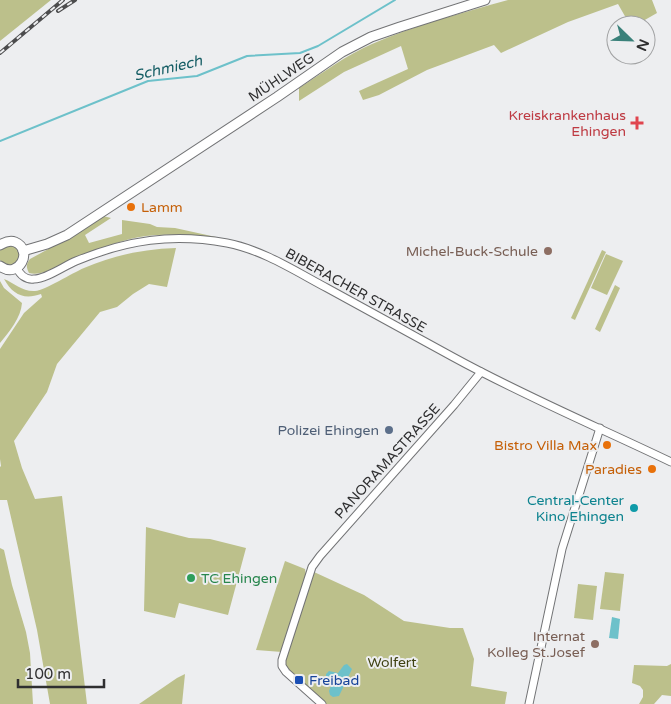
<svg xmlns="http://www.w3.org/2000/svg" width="671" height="704" font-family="'Varela Round',sans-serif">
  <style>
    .green { fill: #bcc08b }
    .water { fill: #6dc1ca }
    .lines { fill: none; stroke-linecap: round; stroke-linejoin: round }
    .stream { stroke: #6dc1ca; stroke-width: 2 }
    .minor-casing { stroke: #727375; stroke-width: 9 }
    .major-casing { stroke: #727375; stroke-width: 11 }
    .minor { stroke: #fff; stroke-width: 7 }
    .major { stroke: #fff; stroke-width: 9 }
    .rail-casing { stroke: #4c4c4d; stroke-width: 4 }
    .rail { stroke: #edeef0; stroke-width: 2; stroke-dasharray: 5.5; stroke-linecap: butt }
    .health-dot { fill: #e0444e; stroke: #edeef0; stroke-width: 2 }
    .food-dot { fill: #e8710a; stroke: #edeef0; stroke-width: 2 }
    .education-dot { fill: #8d6e63; stroke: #edeef0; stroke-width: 2 }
    .service-dot { fill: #5c6f8a; stroke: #edeef0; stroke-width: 2 }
    .culture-dot { fill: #0f9aa8; stroke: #edeef0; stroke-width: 2 }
    .leisure-dot { fill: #2e9e5b; stroke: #edeef0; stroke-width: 2 }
    .transit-dot { fill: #1a4fb4; stroke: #edeef0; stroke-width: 2 }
    .labels { text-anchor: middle; stroke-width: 4; stroke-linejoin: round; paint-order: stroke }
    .street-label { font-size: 14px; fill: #2f2f30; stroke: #edeef0 }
    .health-label { font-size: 14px; fill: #be3a42; stroke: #edeef0; text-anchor: end }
    .food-label { font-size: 14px; fill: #c56008; stroke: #edeef0; text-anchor: end }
    .education-label { font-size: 14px; fill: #785e54; stroke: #edeef0; text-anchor: end }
    .service-label { font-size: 14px; fill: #4e5e75; stroke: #edeef0; text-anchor: end }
    .culture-label { font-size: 14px; fill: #0d838f; stroke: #edeef0; text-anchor: end }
    .leisure-label { font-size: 14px; fill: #27864d; stroke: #edeef0; text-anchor: start }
    .park-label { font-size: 14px; fill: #404212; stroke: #edeef0 }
    .transit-label { font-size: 14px; fill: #164399; stroke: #edeef0; text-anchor: start }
    .water-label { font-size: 15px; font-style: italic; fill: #155d64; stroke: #edeef0 }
  </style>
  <rect width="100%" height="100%" fill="#edeef0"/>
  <g class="green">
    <polygon points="0,0 51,0 0,41"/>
    <path d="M508,0H652L657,13L636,25H630L618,4L568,22L501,53L494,45L427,70L379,95L363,100L359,91L408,69L401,46L344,72L299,101V88C323,73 346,55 372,44C415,25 462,13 508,0Z"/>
    <path d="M103,216L111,218L85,235L89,243L122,234V220L150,224L157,227L175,228L216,237V239C193,236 169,233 146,236C125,239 103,247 83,255C67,261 46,277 29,273C26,267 26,264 30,259L63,241Z"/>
    <circle cx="10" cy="255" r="11"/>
    <path d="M176,248L167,287L149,284L133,294L117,307L100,312L57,364L47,392L14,441L22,468L35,499L62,496L87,704H50L37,630L7,500H0V467L1,466L0,459V349L24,313L42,297L41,294C24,300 13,295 4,279C14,283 23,292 35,291C46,290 72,273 84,268C114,255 144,249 176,248Z"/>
    <polygon points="602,250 606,252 575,320 571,318"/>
    <polygon points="606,254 623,261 607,295 591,288"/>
    <path d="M0,281L4,288L22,303C21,318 9,332 0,343Z"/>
    <polygon points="615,285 620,288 600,332 595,329"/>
    <polygon points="146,527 189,538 210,539 246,548 228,615 179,603 175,618 144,611"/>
    <polygon points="0,548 4,550 12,585 26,632 30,653 33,704 0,704"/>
    <polygon points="285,561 305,569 306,575 282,652 256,650"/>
    <polygon points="314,572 364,595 404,621 450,628 463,628 474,659 471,686 507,692 505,704 322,704 286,672 282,660"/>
    <polygon points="605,572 624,574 620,611 600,609"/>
    <polygon points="578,584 597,586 593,620 574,618"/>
    <polygon points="671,664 671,696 662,695 654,704 639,704 643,697 643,690 640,686 632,683 634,665 667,666"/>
    <polygon points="185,674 182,704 139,704 177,678"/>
  </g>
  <g class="water">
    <polygon points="612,617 620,619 618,639 609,638"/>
    <polygon points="347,664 352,669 339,696 333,697 330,695 329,691 332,683 326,678 326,674 329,671 338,673 344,665"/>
  </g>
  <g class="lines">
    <polyline class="stream" points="0,141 148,81 197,76 247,56 300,53 318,46 395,0"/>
    <g class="minor-casing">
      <g id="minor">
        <path d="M17,268C20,275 26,280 34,279C46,279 64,266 76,261C127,240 172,233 227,243C263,250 295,271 327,288C369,311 411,334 453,357C524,396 598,427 671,462"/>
        <polyline points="322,704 286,672 282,666 282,660 312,567 320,556 454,405 481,372"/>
        <polyline points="529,704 562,549 600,428"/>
      </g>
    </g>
    <g class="major-casing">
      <g id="major">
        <path d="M0,245C5,242 10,240 15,242C34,250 19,280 0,266"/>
        <polyline points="23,251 47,244 67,235 277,97 342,52 371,37 400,27 485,0"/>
      </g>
    </g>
    <use href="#minor" class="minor"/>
    <use href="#major" class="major"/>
    <g class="rail-casing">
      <g id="rail">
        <polyline points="58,11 75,0"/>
        <polyline points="0,53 63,0"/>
      </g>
    </g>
    <use href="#rail" class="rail"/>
  </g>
  <path class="health-dot" d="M634.5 115.5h5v5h5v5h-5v5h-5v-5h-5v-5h5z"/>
  <g class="food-dot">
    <circle cx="131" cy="207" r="5"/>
    <circle cx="607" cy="445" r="5"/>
    <circle cx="652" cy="469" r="5"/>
  </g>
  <g class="education-dot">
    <circle cx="548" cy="251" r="5"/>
    <circle cx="595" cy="644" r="5"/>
  </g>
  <circle class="service-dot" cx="389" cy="430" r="5"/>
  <circle class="culture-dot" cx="634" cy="508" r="5"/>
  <circle class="leisure-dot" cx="191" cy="578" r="5"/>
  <rect class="transit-dot" x="294" y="675" width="10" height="10" rx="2.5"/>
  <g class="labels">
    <g class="street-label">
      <text transform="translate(281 77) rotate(-34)" y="5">MÜHLWEG</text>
      <text transform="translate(356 290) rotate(29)" y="5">BIBERACHER STRASSE</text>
      <text transform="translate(387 461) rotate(-48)" y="5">PANORAMASTRASSE</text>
    </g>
    <g class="health-label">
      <text x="626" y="120">Kreiskrankenhaus<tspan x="626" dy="16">Ehingen</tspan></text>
    </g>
    <g class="food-label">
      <text x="141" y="212" text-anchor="start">Lamm</text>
      <text x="597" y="450">Bistro Villa Max</text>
      <text x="642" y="474">Paradies</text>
    </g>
    <g class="education-label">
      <text x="538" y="256">Michel-Buck-Schule</text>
      <text x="585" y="641">Internat<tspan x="585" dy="16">Kolleg St.Josef</tspan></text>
    </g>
    <g class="service-label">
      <text x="379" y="435">Polizei Ehingen</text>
    </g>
    <g class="culture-label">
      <text x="624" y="505">Central-Center<tspan x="624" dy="16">Kino Ehingen</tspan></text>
    </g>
    <g class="leisure-label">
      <text x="201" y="583">TC Ehingen</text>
    </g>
    <g class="park-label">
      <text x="392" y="667">Wolfert</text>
    </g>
    <g class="transit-label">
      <text x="309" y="685">Freibad</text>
    </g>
    <g class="water-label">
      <text transform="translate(168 68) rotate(-13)" y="5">Schmiech</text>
    </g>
  </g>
  <g transform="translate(631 40) rotate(113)"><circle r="24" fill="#edeef0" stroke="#a1a2a3"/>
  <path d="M0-4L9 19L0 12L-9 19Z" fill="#3a817a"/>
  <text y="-8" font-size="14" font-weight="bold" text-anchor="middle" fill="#2f2f30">N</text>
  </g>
  <path d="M18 679v8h86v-8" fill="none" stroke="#2f2f30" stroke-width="2.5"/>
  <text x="25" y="679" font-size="15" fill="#2f2f30" stroke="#edeef0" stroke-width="4" paint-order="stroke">100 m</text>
</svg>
